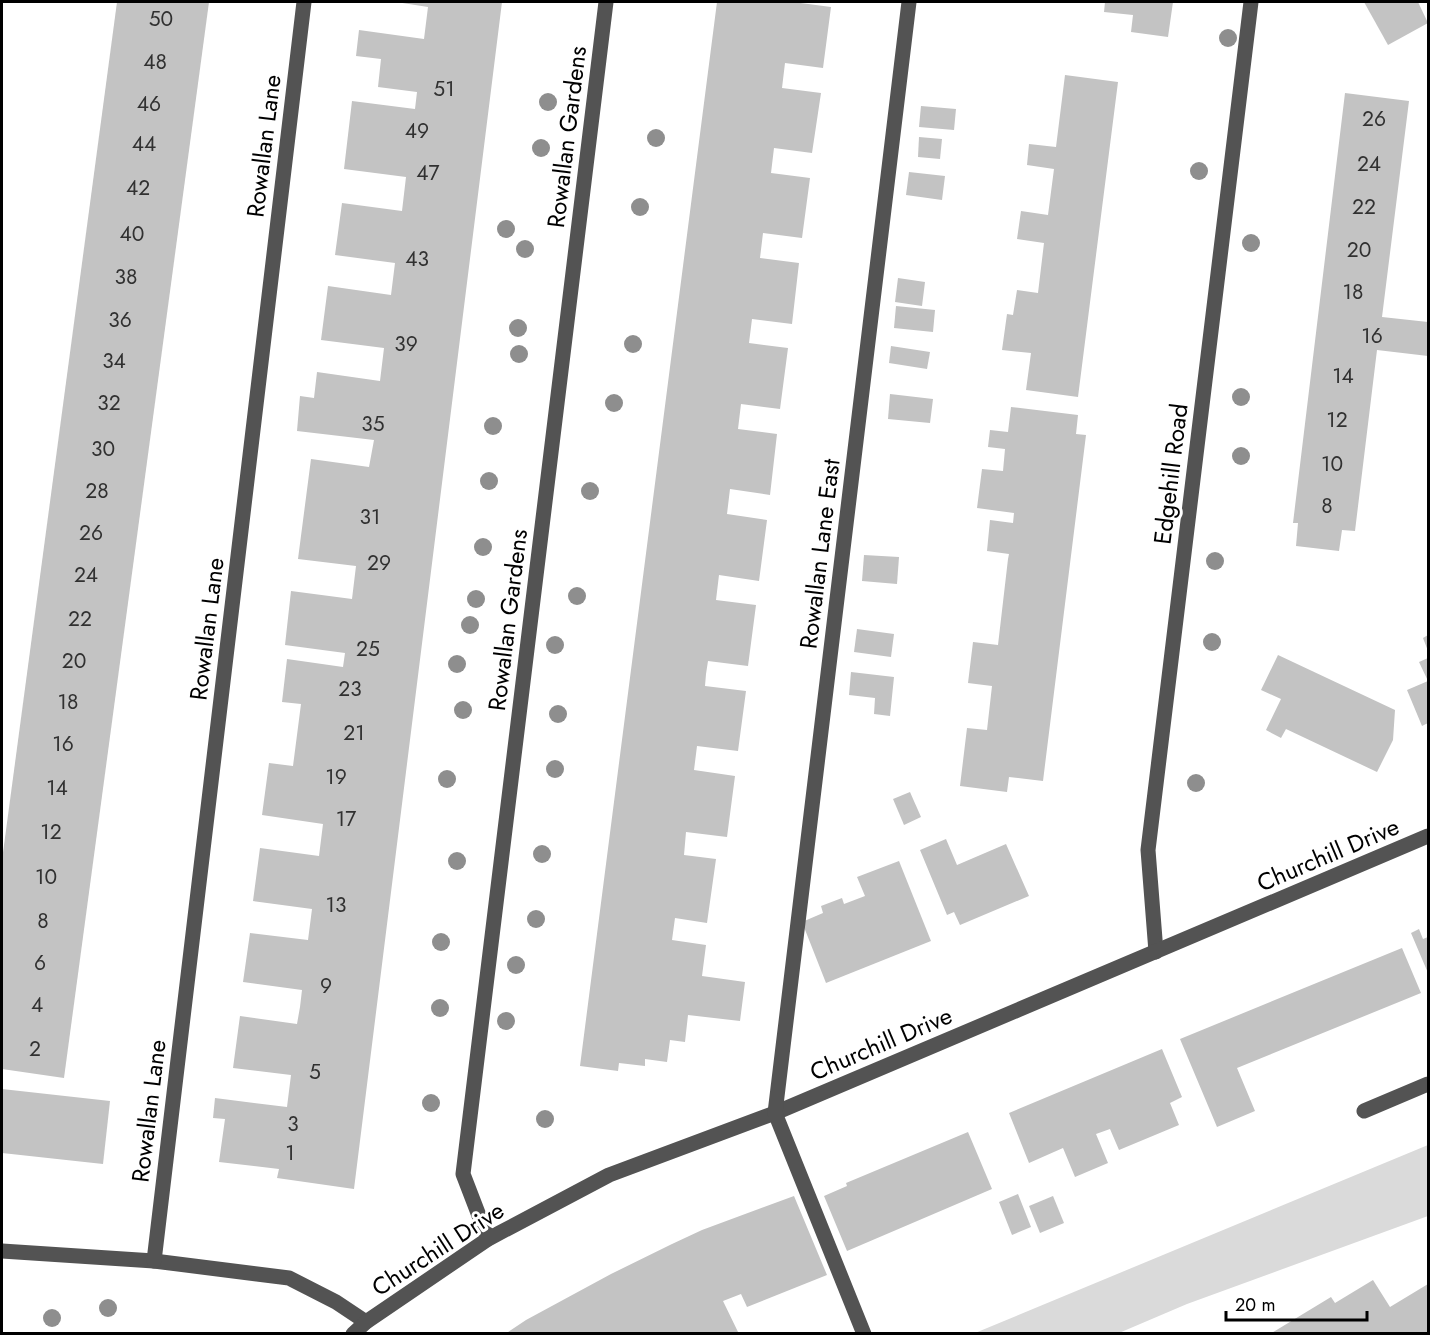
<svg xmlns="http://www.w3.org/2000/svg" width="1430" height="1335" font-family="Jost,sans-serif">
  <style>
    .green { fill: #dadada }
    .building { fill: #c3c3c3 }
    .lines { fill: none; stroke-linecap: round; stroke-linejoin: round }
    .minor { stroke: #535353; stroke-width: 15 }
    .tree { fill: #8e8e8e }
    .labels { text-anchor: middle; stroke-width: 6; stroke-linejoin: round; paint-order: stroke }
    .number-label { font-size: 21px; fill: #313131 }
    .street-label { font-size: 24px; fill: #000; stroke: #fff }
  </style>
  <rect width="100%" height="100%" fill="#fff"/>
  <polygon class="green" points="1428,1145 1428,1216 1187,1304 1119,1333 975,1333"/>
  <g class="building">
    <polygon points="117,2 209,2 64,1078 2,1069 2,860"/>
    <polygon points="396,2 502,2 354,1189 277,1178 279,1169 219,1162 225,1119 213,1118 215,1098 287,1107 291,1075 233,1068 240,1016 297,1024 300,1007 302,990 243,982 250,933 308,940 312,909 253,901 260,848 319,856 323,824 262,815 269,763 293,766 301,704 282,702 287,659 343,667 345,653 285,645 291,591 352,599 356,566 298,559 311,459 369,467 374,440 297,431 300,396 314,398 317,372 380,381 384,348 321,340 328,286 391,295 395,263 335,255 342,203 402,211 406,177 344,169 352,101 415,109 417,92 378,87 381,59 356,56 359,30 424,39 428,7"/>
    <polygon points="717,2 793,2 831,7 823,68 785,63 782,88 821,93 812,153 774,148 771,173 810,178 802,238 763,233 760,258 799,263 792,324 752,319 749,343 788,348 780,409 741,404 738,429 777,434 770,495 730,489 727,514 767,520 759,581 719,575 716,600 756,605 748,666 708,661 706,674 705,686 746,691 738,751 697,746 694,770 735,776 727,837 686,832 684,855 716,859 707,923 675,918 672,940 706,945 702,976 745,982 740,1021 688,1015 685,1042 670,1040 667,1062 645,1059 645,1066 619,1063 618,1071 580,1066"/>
    <polygon points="1105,2 1173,2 1168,37 1131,32 1133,15 1104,12"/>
    <polygon points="1364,2 1418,2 1428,23 1388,45"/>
    <polygon points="1065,75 1118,82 1078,397 1026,390 1031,353 1002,350 1007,314 1013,315 1017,290 1038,293 1044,243 1017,239 1021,211 1048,215 1054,169 1027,165 1029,144 1056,147"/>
    <polygon points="1345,93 1409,101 1382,317 1428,322 1428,356 1377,350 1355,531 1342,530 1339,551 1296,546 1298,523 1293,523"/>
    <polygon points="921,106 956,109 954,130 919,127"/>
    <polygon points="919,137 942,139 940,159 918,157"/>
    <polygon points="909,172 945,176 942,200 906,195"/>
    <polygon points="898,278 925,282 922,306 895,302"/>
    <polygon points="896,306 935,310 933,332 894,328"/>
    <polygon points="891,346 930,352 927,369 889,363"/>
    <polygon points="890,394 933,399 930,423 888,419"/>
    <polygon points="1011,407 1078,415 1076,434 1086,435 1043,781 1009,777 1007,792 960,786 967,728 987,730 992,686 968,683 973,642 998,645 1008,559 1009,554 987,551 990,520 1013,523 1014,513 977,508 982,469 1003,471 1005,449 988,447 990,430 1008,432"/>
    <polygon points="864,555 899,557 897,584 862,581"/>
    <polygon points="857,629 894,634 891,657 854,652"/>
    <polygon points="1428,635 1428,651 1423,638"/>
    <polygon points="1278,655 1395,710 1393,740 1377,772 1286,729 1281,738 1266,730 1281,699 1261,690"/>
    <polygon points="1428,658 1428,723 1422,726 1407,690 1428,681 1419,662"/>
    <polygon points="851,672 894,677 890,716 874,714 875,698 849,695"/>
    <polygon points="910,792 921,817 904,825 893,799"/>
    <polygon points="946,839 957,865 1006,844 1029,896 960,925 954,912 947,915 920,850"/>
    <polygon points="899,861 931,941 826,983 802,922 823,913 821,906 842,898 844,904 865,896 857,877"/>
    <polygon points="1419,929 1423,939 1428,937 1428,973 1411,933"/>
    <polygon points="1402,948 1421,993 1237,1068 1255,1111 1217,1127 1180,1039"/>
    <polygon points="1162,1049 1182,1097 1170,1103 1179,1125 1119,1150 1110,1129 1096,1134 1108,1163 1075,1177 1063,1148 1029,1163 1009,1113"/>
    <polygon points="2,1089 110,1101 103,1164 2,1153"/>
    <polygon points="968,1132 992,1189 847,1251 824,1196 847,1186 846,1183"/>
    <polygon points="1018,1194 1031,1227 1012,1235 999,1202"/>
    <polygon points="794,1196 827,1275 747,1307 741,1294 723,1301 739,1334 505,1334 526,1320 611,1274 672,1244 702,1230"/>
    <polygon points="1053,1196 1064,1223 1040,1233 1029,1206"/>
    <polygon points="1373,1280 1390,1307 1428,1284 1428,1334 1270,1334 1331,1297 1335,1303"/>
  </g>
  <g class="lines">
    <g class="minor">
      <polyline points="1156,952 1148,850 1251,2"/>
      <polyline points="1364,1111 1428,1084"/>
      <polyline points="488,1239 463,1174 606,2"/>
      <polyline points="2,1251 154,1261 289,1278 336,1302 366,1322"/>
      <polyline points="154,1261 304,2"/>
      <polyline points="353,1334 366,1322 488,1239 609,1175 775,1113 1428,836"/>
      <polyline points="864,1334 775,1113 909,2"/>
    </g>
  </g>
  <g class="tree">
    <circle cx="1228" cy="38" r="9"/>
    <circle cx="548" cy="102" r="9"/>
    <circle cx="656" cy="138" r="9"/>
    <circle cx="541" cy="148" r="9"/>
    <circle cx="1199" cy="171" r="9"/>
    <circle cx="640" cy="207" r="9"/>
    <circle cx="506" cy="229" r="9"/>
    <circle cx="1251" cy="243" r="9"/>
    <circle cx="525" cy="249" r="9"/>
    <circle cx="518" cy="328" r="9"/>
    <circle cx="633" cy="344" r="9"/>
    <circle cx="519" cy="354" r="9"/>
    <circle cx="1241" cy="397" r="9"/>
    <circle cx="614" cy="403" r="9"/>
    <circle cx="493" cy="426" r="9"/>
    <circle cx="1241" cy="456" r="9"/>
    <circle cx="489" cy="481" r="9"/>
    <circle cx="590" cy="491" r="9"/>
    <circle cx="483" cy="547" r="9"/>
    <circle cx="1215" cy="561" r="9"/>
    <circle cx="577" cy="596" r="9"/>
    <circle cx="476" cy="599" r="9"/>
    <circle cx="470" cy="625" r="9"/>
    <circle cx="1212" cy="642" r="9"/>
    <circle cx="555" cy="645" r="9"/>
    <circle cx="457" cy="664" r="9"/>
    <circle cx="463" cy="710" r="9"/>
    <circle cx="558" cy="714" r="9"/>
    <circle cx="555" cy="769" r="9"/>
    <circle cx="447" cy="779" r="9"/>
    <circle cx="1196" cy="783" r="9"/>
    <circle cx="542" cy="854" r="9"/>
    <circle cx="457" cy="861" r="9"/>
    <circle cx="536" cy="919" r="9"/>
    <circle cx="441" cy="942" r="9"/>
    <circle cx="516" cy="965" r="9"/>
    <circle cx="440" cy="1008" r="9"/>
    <circle cx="506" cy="1021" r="9"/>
    <circle cx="431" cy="1103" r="9"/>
    <circle cx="545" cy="1119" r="9"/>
    <circle cx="108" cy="1308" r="9"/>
    <circle cx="52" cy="1318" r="9"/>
  </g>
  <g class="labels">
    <g class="number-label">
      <text x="161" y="26">50</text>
      <text x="155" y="69">48</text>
      <text x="444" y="96">51</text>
      <text x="149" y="111">46</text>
      <text x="1374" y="126">26</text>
      <text x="417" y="138">49</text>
      <text x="144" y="151">44</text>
      <text x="1369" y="171">24</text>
      <text x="428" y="180">47</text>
      <text x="138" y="195">42</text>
      <text x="1364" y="214">22</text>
      <text x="132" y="241">40</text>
      <text x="1359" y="257">20</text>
      <text x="417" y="266">43</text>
      <text x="126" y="284">38</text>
      <text x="1353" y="299">18</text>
      <text x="120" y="327">36</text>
      <text x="1372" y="343">16</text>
      <text x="406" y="351">39</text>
      <text x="114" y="368">34</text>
      <text x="1343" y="383">14</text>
      <text x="109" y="410">32</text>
      <text x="1337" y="427">12</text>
      <text x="373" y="431">35</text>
      <text x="103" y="456">30</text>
      <text x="1332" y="471">10</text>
      <text x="97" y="498">28</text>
      <text x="1327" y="513">8</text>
      <text x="370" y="524">31</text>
      <text x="91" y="540">26</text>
      <text x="379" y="570">29</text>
      <text x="86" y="582">24</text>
      <text x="80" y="626">22</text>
      <text x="368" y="656">25</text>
      <text x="74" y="668">20</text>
      <text x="350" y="696">23</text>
      <text x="68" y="709">18</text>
      <text x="354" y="740">21</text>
      <text x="63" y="751">16</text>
      <text x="336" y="784">19</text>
      <text x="57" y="795">14</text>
      <text x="346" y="826">17</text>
      <text x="51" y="839">12</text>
      <text x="46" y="884">10</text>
      <text x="336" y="912">13</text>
      <text x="43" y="928">8</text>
      <text x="40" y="970">6</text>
      <text x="326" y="993">9</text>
      <text x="37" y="1012">4</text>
      <text x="35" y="1056">2</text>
      <text x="315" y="1079">5</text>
      <text x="293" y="1131">3</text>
      <text x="290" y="1160">1</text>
    </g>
    <g class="street-label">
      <text transform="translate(567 137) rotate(-83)" y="8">Rowallan Gardens</text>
      <text transform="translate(264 146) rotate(-83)" y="8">Rowallan Lane</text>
      <text transform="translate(1171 474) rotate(-83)" y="8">Edgehill Road</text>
      <text transform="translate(820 554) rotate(-83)" y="8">Rowallan Lane East</text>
      <text transform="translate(508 620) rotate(-83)" y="8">Rowallan Gardens</text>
      <text transform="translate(207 629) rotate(-83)" y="8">Rowallan Lane</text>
      <text transform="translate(1328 855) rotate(-23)" y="8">Churchill Drive</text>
      <text transform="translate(881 1044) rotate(-23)" y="8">Churchill Drive</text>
      <text transform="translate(149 1111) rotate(-83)" y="8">Rowallan Lane</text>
      <text transform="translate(438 1249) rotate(-33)" y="8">Churchill Drive</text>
    </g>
  </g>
  <rect width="1430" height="1335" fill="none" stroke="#000000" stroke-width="6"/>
  <path d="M1226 1311v9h141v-9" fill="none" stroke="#000000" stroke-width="3"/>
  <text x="1235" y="1311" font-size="18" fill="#000000" stroke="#ffffff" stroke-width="4.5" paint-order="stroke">20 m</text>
</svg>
